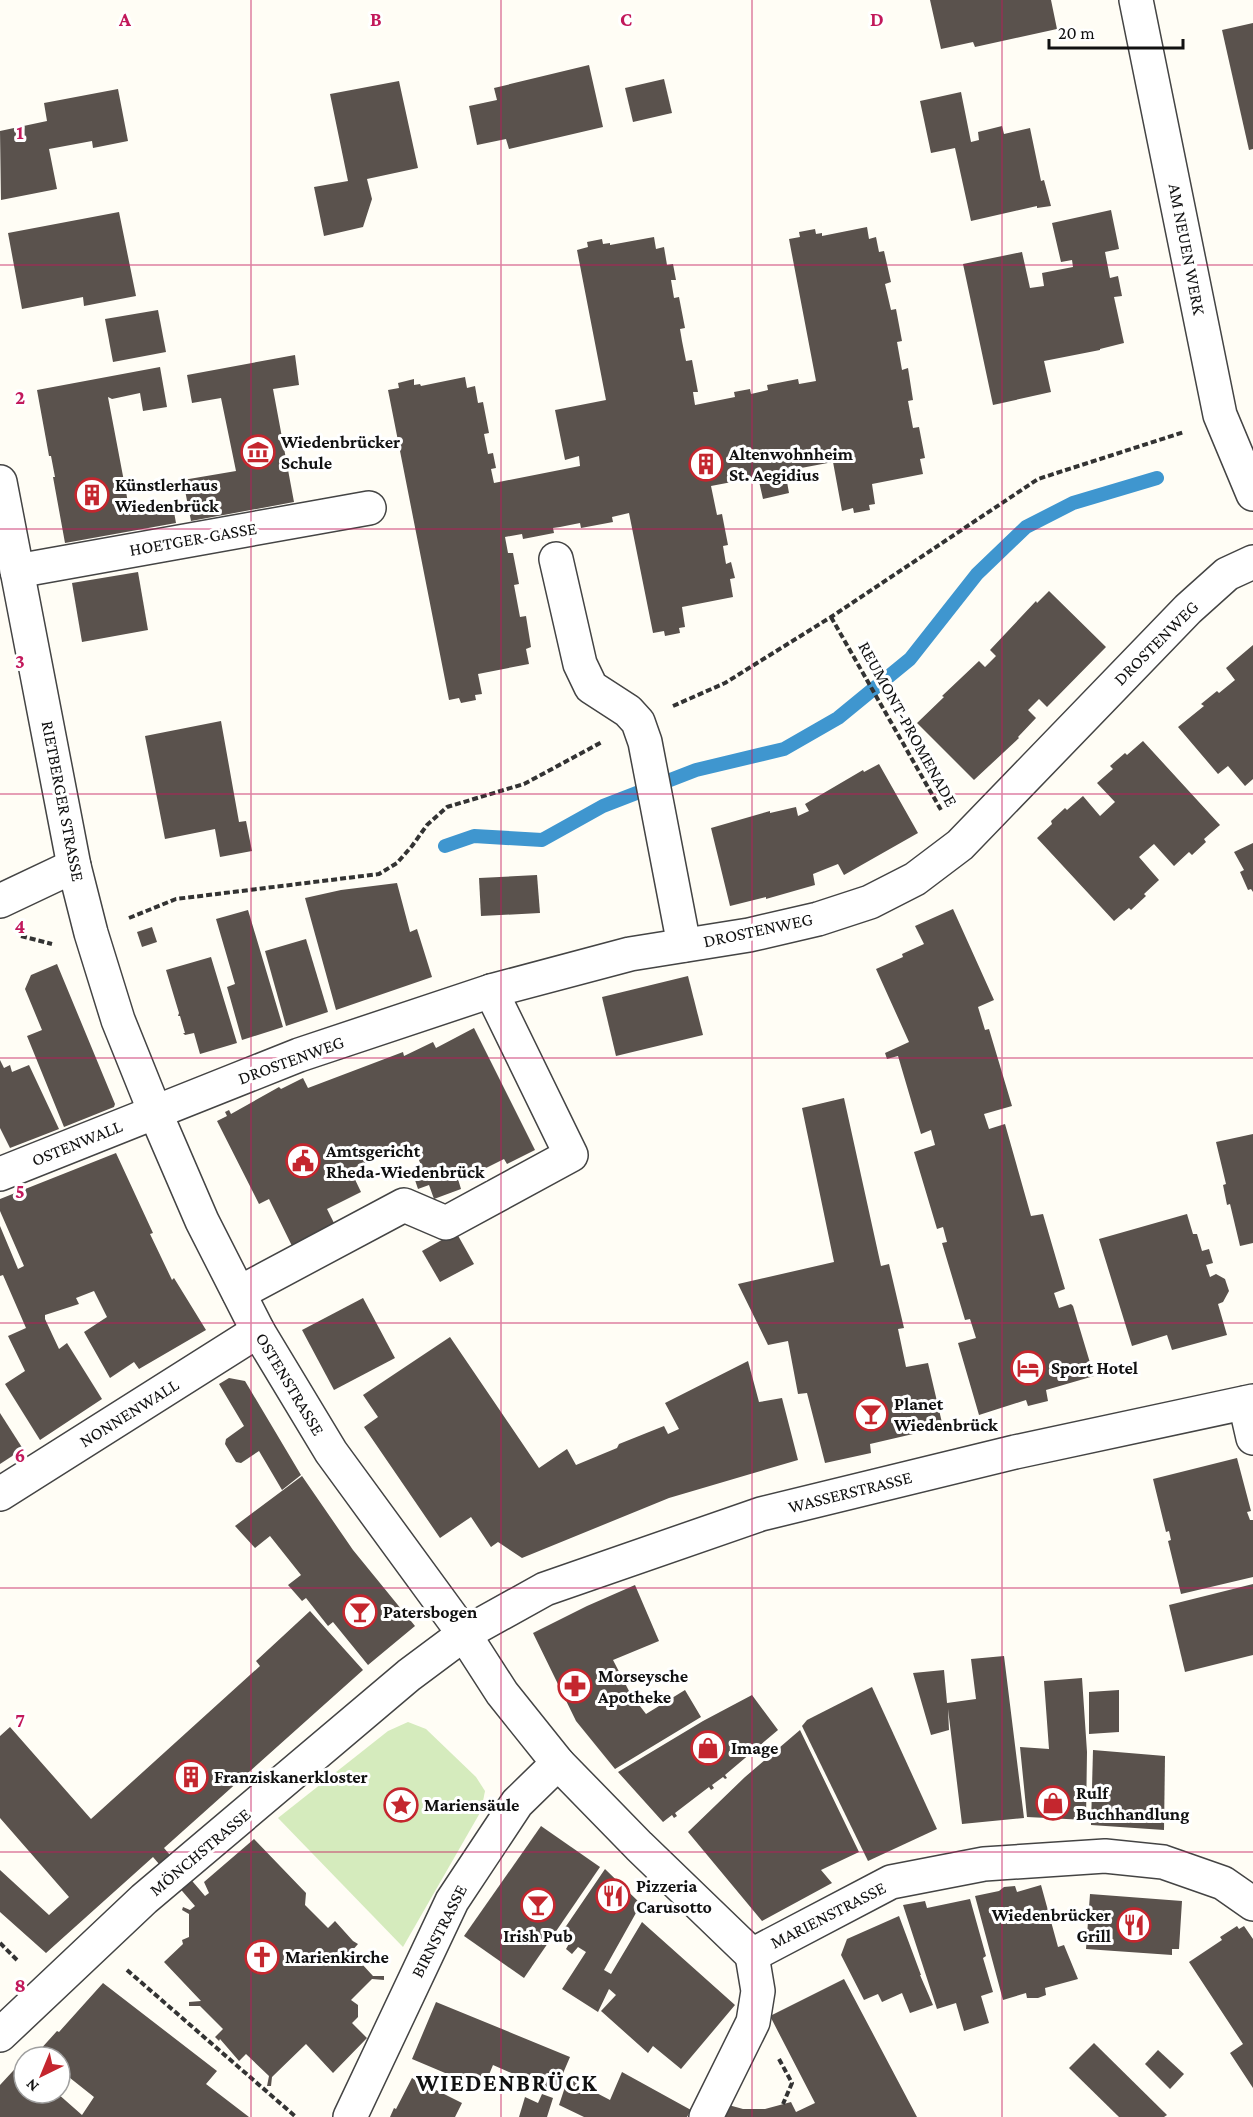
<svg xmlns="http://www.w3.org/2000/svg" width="1253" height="2117" font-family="'Crimson Pro',serif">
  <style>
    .grass { fill: #d5ebbd }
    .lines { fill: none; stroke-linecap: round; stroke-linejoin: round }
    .stream { stroke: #3f96cf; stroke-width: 14 }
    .building { fill: #5a524d }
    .minor-casing { stroke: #444; stroke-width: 36 }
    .path { stroke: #333; stroke-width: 4; stroke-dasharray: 6 3; stroke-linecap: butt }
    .minor { stroke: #fff; stroke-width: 33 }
    .grid { fill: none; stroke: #c2185b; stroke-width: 1.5; stroke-opacity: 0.55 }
    .labels { text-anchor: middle; stroke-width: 6; stroke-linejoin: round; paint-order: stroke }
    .street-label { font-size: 18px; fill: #111; stroke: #fff }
    .poi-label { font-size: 18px; font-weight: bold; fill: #111; stroke: #fff; text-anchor: start }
    .district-label { font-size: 24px; font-weight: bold; letter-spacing: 1.5px; fill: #111; stroke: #fff }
    .grid-label { font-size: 20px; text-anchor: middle; font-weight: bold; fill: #c2185b; stroke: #fff; stroke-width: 6; stroke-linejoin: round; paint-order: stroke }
  </style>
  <rect width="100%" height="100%" fill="#fffdf5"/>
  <polygon class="grass" points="408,1722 426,1729 476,1777 485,1791 481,1811 403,1947 278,1818 388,1731"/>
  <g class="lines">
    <polyline class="stream" points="445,846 474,836 542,840 603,806 696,770 784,749 838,718 910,659 977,574 1026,527 1073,503 1157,478"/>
  </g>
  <g class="building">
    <polygon points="930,0 1051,0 1057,29 975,47 973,42 941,49"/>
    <polygon points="1253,23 1253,149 1249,150 1222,30"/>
    <polygon points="589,65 603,127 509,149 506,139 477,145 469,106 497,100 494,88"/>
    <polygon points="664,79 672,113 633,122 625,88"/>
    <polygon points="399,81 418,168 367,179 372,199 363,227 324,236 314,187 348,181 330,94"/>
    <polygon points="118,89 128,141 93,148 92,141 49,149 57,189 1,200 0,131 47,121 44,103"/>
    <polygon points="961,92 971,142 979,140 978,132 1002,126 1004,134 1030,128 1041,181 1044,180 1051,206 1037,208 1037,206 971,221 955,148 931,153 920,101"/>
    <polygon points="1111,210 1119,249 1105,252 1110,278 1118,276 1122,296 1114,297 1124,343 1100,349 1100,350 1044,361 1051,392 993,405 963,264 1022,252 1030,288 1044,286 1042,273 1073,267 1072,260 1061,262 1052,223"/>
    <polygon points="119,212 136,296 84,306 83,297 22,309 8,233"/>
    <polygon points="867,227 869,239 876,237 879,252 884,251 891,282 885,284 891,310 896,309 902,341 897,342 902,370 908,368 913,400 908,401 913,428 919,427 925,458 920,459 923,474 872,484 875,504 869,505 870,510 854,513 853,508 842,511 833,462 785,471 789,493 763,499 758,477 711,486 717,515 722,514 728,545 723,546 726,564 731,562 735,578 730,579 733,597 682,607 685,627 679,628 680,633 665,636 664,631 653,633 629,513 612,517 613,522 581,528 580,523 560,527 553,528 554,533 523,539 522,534 505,537 508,553 513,553 519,584 514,585 520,617 526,616 531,647 526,649 529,664 478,674 482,694 475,695 476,700 461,703 459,698 449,700 388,390 399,388 398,383 414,379 414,385 420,384 421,386 465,377 467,388 475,386 478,403 483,402 489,433 484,434 488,454 493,453 496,468 491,469 494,483 580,466 579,456 565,460 555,410 606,400 577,250 588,247 587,242 602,239 603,244 610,243 610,245 654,237 656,249 664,247 667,265 673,264 676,280 671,280 674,298 679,297 685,328 680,329 682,341 686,361 692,360 698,392 693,392 695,405 735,397 734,392 750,389 751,394 768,390 767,385 798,379 799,384 816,381 789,239 800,237 799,232 815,229 816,234 822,233 822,236"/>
    <polygon points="158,310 166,352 113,362 105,319"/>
    <polygon points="295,355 299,385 273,389 294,502 191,521 183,480 236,471 221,398 192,403 187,375"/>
    <polygon points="160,367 167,407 143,411 140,393 112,399 108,397 130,513 135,508 172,501 176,523 65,543 53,477 55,477 51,456 49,456 37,390"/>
    <polygon points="138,572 148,630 82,642 72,583"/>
    <polygon points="1049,591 1106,647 1047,707 1039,699 1028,710 1036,718 1018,737 1019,738 974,780 917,723 944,697 942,696 979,661 985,667 996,656 990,650 1036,601 1037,603"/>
    <polygon points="1253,645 1253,779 1245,786 1228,766 1218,774 1178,727 1204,706 1201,704 1217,691 1219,693 1235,680 1226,668"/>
    <polygon points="221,721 239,822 246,821 252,851 220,857 215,829 165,839 145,736"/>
    <polygon points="1143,741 1220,825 1204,839 1206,842 1192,855 1189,852 1174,866 1154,844 1139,857 1159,880 1144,894 1146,896 1131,910 1129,908 1114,921 1037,838 1052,824 1051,821 1065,808 1067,810 1083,796 1100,816 1115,802 1097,783 1113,769 1110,766 1125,753 1127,755"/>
    <polygon points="879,764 918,833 844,875 838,864 813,874 815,885 766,899 766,897 730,906 711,828 770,811 770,813 796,807 798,816 809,811 805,804 863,770 864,772"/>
    <polygon points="1253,843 1253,892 1251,889 1248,890 1240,872 1244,870 1234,852"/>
    <polygon points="537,875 540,913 481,916 479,878"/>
    <polygon points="397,883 410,932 417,929 432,977 336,1010 305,898 341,890"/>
    <polygon points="953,909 994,1000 978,1007 985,1030 989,1029 1012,1106 984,1114 989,1129 1005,1124 1031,1216 1043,1214 1065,1289 1054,1293 1059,1308 1071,1304 1073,1306 1094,1376 1046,1390 1048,1401 1028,1406 1026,1400 979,1415 958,1343 976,1338 970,1319 965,1320 942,1243 947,1242 943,1227 937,1229 914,1152 935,1145 931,1130 921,1134 898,1056 887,1059 885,1053 909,1042 876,969 903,957 902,954 924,944 915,926"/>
    <polygon points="248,910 283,1027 242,1040 227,987 235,984 216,919"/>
    <polygon points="152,927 157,942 142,947 137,932"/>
    <polygon points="306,939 328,1012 286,1026 265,951"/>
    <polygon points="211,957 237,1043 200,1054 194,1033 185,1035 183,1033 185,1033 180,1016 178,1016 179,1013 166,970"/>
    <polygon points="57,964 115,1104 114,1107 64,1127 27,1036 42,1030 25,989 31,975"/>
    <polygon points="688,976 703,1035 616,1056 602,997"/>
    <polygon points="474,1028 535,1150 507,1164 504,1159 466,1178 465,1176 458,1179 461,1189 434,1199 429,1185 418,1189 414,1177 424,1174 414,1146 350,1169 361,1192 327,1209 336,1227 293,1248 269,1199 259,1204 217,1121 227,1116 225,1112 229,1110 231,1114 279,1087 281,1089 303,1078 308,1088 403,1052 404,1056 433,1042 436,1048"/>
    <polygon points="0,1060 4,1068 10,1065 12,1072 29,1065 59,1129 10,1148 0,1128"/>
    <polygon points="844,1098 881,1266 889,1264 904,1328 898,1329 906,1367 928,1363 943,1427 870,1444 871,1453 825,1463 807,1393 798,1394 788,1341 768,1345 738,1284 834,1262 802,1108"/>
    <polygon points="1253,1134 1253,1243 1240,1246 1230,1204 1227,1205 1223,1185 1226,1184 1216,1142"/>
    <polygon points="116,1153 153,1233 150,1234 172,1280 174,1278 206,1330 139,1369 134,1362 110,1378 84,1332 107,1317 94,1291 76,1298 79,1304 45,1315 45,1319 59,1349 67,1343 102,1399 40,1440 5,1384 25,1371 8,1336 26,1328 3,1275 0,1276 0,1226 18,1269 24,1266 0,1211 0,1199"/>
    <polygon points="1187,1214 1193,1234 1197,1234 1202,1251 1209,1249 1213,1263 1206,1265 1210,1277 1216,1274 1225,1279 1229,1291 1223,1302 1218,1304 1227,1335 1172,1350 1167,1335 1132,1346 1099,1239"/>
    <polygon points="456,1232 474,1264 440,1282 422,1251"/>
    <polygon points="363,1298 395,1358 334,1390 302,1330"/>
    <polygon points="450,1337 539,1468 567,1449 576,1465 617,1448 619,1444 664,1426 668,1434 679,1429 665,1403 748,1361 759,1402 782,1398 798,1460 669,1498 522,1558 498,1542 491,1547 471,1517 440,1538 364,1427 378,1417 363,1395"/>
    <polygon points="229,1378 245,1381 301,1475 282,1490 259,1451 241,1463 236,1462 225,1444 226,1439 244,1426 219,1384"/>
    <polygon points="0,1413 23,1449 0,1464"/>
    <polygon points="1237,1458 1251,1511 1247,1512 1250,1520 1253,1520 1253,1577 1181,1594 1168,1541 1171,1540 1169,1531 1166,1532 1153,1479"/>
    <polygon points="302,1476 353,1550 415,1626 368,1665 333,1622 328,1626 306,1598 302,1601 288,1585 301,1575 270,1536 255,1548 235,1526"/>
    <polygon points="1253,1584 1253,1655 1185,1672 1169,1605"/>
    <polygon points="635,1585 659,1641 613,1660 630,1693 646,1714 685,1690 701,1717 615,1769 576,1721 533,1633 587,1606"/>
    <polygon points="310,1611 363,1670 164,1848 205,1896 209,1893 204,1882 254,1839 306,1893 305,1905 328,1928 335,1921 353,1941 358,1944 351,1952 373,1976 384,1976 384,1980 372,1979 351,2000 358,2005 358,2017 352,2023 367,2038 333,2073 306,2044 272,2077 271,2086 267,2086 269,2076 246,2054 239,2061 220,2039 219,2041 215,2037 223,2029 200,2006 189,2006 189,2002 201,2001 164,1962 183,1944 182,1940 189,1937 189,1914 182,1910 183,1907 190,1910 195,1906 153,1857 46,1953 0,1912 0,1870 49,1915 69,1897 0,1818 0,1736 10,1727 91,1819 260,1666 256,1661"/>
    <polygon points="1004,1656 1024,1818 962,1824 948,1709 949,1730 931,1735 913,1673 944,1670 947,1703 976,1699 971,1659"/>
    <polygon points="1082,1678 1087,1752 1086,1820 1027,1817 1020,1747 1049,1749 1044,1681"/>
    <polygon points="872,1687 937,1829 868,1861 802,1726 807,1720"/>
    <polygon points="1119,1690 1119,1732 1089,1734 1089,1692"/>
    <polygon points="752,1695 778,1730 725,1775 727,1778 725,1779 723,1777 712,1785 714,1788 711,1790 709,1787 675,1813 677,1816 674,1818 672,1815 663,1822 618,1772 703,1721"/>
    <polygon points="800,1730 859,1852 821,1870 832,1883 762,1921 688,1832 745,1777"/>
    <polygon points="1093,1750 1165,1756 1164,1830 1091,1825"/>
    <polygon points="541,1826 600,1867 524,1978 464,1936"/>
    <polygon points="605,1869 641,1904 604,1970 611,1974 642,1922 735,2005 681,2069 653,2046 648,2053 601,2011 616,1995 609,1989 598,2012 562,1989 586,1952 578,1947 572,1954 566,1949 570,1942 560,1935"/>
    <polygon points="1041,1885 1058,1947 1064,1945 1078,1979 1045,1988 1046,1995 1038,1998 1027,1998 1026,1993 1003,2000 975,1896 999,1891 1004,1887 1015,1886 1017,1892"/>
    <polygon points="1090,1894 1182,1901 1179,1949 1172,1949 1172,1955 1086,1949"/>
    <polygon points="970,1899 986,1956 983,1958 993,1992 981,1996 989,2023 964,2031 956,2003 937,2009 903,1905 925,1901 927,1908"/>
    <polygon points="899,1916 921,1975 920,1975 933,2005 910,2013 902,1993 882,2002 878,1994 864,2000 841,1955 847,1939"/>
    <polygon points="1237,1926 1239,1929 1244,1926 1253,1939 1253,2088 1230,2053 1243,2044 1189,1962 1222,1940 1220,1937"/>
    <polygon points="844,1979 917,2117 718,2117 725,2104 743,2109 765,2109 791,2102 796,2112 815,2103 770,2016"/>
    <polygon points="103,1983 217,2071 206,2084 249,2117 0,2117 0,2085 24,2059 24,2093 57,2093 82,2115 94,2097 60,2070 60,2057 44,2057 38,2052 57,2031 59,2032"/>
    <polygon points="436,2002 570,2057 555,2092 493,2065 483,2089 412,2059"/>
    <polygon points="1094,2043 1167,2115 1164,2117 1119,2117 1069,2068"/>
    <polygon points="1158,2050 1184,2074 1170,2089 1145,2064"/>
    <polygon points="622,2072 691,2110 687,2117 584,2117 559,2105 568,2078 610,2100"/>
    <polygon points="412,2078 462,2103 455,2117 390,2117 394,2108 396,2109"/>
    <polygon points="542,2094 553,2098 547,2117 519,2117 525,2097 538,2103"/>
  </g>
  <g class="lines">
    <g class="minor-casing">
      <g id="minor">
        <polyline points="1136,0 1220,415 1253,494"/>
        <polyline points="0,482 74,866 91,933 118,1020 155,1112 202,1221 258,1331 331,1452 464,1634 502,1693 558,1763 639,1846 752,1955"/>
        <polyline points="556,559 580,664 591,687 628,711 638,722 645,742 684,945"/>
        <polyline points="17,571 369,508"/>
        <polyline points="0,901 74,866"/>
        <polyline points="0,1174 299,1055 491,991 630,954 749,935 818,919 870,902 915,879 960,845 1188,609 1227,574 1253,562"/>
        <polyline points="239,1293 404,1205 446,1223 571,1155 491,991"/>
        <polyline points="1245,1403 1253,1438"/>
        <polyline points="0,1494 258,1331"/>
        <polyline points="752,1955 891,1882 984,1864 1105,1856 1163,1862 1223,1883 1253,1904"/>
        <polyline points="0,2035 144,1899 409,1675 464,1634 545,1589 761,1514 1015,1452 1253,1401"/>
        <polyline points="350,2117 452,1901 517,1803 558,1763"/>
        <polyline points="706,2117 753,2022 758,1991 752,1955"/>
      </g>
    </g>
    <g class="path">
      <polyline points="831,617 941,810"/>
      <polyline points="673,706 725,683 831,617 1038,479 1184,432"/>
      <polyline points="129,918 176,899 379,874 397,863 412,846 427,825 447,807 524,784 602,742"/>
      <polyline points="21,936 52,944"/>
      <polyline points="0,1943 19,1962"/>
      <polyline points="127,1970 296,2117"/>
      <polyline points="779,2059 792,2083 783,2104"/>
    </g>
    <use href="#minor" class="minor"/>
  </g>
  <path class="grid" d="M251,0V2117M501,0V2117M752,0V2117M1002,0V2117M0,265H1253M0,529H1253M0,794H1253M0,1058H1253M0,1323H1253M0,1588H1253M0,1852H1253"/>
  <defs>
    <g id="museum-ring" transform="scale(1.725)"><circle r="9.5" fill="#fff" stroke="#c4262e" stroke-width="1.5"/><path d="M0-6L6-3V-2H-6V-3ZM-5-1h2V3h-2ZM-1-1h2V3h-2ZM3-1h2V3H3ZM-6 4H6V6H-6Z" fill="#c4262e"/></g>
    <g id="building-ring" transform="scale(1.725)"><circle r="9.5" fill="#fff" stroke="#c4262e" stroke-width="1.5"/><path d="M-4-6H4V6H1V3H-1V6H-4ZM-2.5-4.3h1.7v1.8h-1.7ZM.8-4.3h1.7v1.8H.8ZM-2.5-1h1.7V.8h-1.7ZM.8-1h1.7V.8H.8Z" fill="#c4262e"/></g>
    <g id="civic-ring" transform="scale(1.725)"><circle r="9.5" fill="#fff" stroke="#c4262e" stroke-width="1.5"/><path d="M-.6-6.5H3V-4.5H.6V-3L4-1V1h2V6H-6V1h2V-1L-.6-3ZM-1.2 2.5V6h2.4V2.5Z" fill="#c4262e"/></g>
    <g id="hotel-ring" transform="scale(1.725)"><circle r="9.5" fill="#fff" stroke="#c4262e" stroke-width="1.5"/><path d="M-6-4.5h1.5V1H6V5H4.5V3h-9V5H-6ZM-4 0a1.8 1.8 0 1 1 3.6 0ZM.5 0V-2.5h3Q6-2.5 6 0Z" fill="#c4262e"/></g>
    <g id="bar-ring" transform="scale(1.725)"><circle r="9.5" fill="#fff" stroke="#c4262e" stroke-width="1.5"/><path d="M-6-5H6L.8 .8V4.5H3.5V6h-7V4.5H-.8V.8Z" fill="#c4262e"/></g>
    <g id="pharmacy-ring" transform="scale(1.725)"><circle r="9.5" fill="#fff" stroke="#c4262e" stroke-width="1.5"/><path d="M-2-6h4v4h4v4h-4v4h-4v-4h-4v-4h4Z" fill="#c4262e"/></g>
    <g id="shop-ring" transform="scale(1.725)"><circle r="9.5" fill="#fff" stroke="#c4262e" stroke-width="1.5"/><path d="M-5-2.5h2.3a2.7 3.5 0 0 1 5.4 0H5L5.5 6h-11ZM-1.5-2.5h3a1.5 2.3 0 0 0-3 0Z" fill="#c4262e"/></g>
    <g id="sight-ring" transform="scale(1.725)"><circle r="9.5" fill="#fff" stroke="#c4262e" stroke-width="1.5"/><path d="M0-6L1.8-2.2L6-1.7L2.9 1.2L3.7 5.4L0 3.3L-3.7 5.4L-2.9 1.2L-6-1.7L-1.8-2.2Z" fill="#c4262e"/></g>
    <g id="restaurant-ring" transform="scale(1.725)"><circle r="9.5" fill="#fff" stroke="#c4262e" stroke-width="1.5"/><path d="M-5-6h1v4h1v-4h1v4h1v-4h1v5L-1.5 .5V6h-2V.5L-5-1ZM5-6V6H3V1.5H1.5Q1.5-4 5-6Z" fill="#c4262e"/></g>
    <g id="church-ring" transform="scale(1.725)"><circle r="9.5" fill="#fff" stroke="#c4262e" stroke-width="1.5"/><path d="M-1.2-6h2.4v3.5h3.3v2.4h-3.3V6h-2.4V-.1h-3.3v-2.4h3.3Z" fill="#c4262e"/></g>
  </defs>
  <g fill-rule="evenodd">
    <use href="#museum-ring" x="258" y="452"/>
    <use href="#building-ring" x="706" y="464"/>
    <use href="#building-ring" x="92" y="495"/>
    <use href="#civic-ring" x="303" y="1161"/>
    <use href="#hotel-ring" x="1028" y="1368"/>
    <use href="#bar-ring" x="871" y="1414"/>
    <use href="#bar-ring" x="360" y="1612"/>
    <use href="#pharmacy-ring" x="575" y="1686"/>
    <use href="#shop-ring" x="708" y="1748"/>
    <use href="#building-ring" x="191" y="1777"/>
    <use href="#shop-ring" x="1053" y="1803"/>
    <use href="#sight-ring" x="401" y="1805"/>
    <use href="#restaurant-ring" x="613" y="1896"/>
    <use href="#bar-ring" x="538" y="1905"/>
    <use href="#restaurant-ring" x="1134" y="1925"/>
    <use href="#church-ring" x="262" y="1957"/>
  </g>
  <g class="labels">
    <g class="street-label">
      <text transform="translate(1187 249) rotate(79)" y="6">AM NEUEN WERK</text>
      <text transform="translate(193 539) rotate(-10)" y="6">HOETGER-GASSE</text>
      <text transform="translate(1156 643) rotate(-45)" y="6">DROSTENWEG</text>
      <text transform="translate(908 724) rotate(61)" y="6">REUMONT-PROMENADE</text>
      <text transform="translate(63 801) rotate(79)" y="6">RIETBERGER STRASSE</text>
      <text transform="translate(758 930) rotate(-12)" y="6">DROSTENWEG</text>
      <text transform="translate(291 1060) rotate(-20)" y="6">DROSTENWEG</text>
      <text transform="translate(77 1143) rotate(-22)" y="6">OSTENWALL</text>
      <text transform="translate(290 1384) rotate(59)" y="6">OSTENSTRASSE</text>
      <text transform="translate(129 1413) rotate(-32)" y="6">NONNENWALL</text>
      <text transform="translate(850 1492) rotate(-14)" y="6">WASSERSTRASSE</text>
      <text transform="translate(200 1852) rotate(-40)" y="6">MÖNCHSTRASSE</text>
      <text transform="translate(828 1915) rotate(-27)" y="6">MARIENSTRASSE</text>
      <text transform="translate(439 1931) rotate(-63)" y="6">BIRNSTRASSE</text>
    </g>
    <g class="poi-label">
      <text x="281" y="448">Wiedenbrücker<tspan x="281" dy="21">Schule</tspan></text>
      <text x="729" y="460">Altenwohnheim<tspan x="729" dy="21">St. Aegidius</tspan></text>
      <text x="115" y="491">Künstlerhaus<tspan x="115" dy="21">Wiedenbrück</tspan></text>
      <text x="326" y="1157">Amtsgericht<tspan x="326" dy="21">Rheda-Wiedenbrück</tspan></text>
      <text x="1051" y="1374">Sport Hotel</text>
      <text x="894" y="1410">Planet<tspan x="894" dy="21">Wiedenbrück</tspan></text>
      <text x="383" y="1618">Patersbogen</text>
      <text x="598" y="1682">Morseysche<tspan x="598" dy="21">Apotheke</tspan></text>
      <text x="731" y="1754">Image</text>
      <text x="214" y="1783">Franziskanerkloster</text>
      <text x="1076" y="1799">Rulf<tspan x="1076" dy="21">Buchhandlung</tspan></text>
      <text x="424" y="1811">Mariensäule</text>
      <text x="636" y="1892">Pizzeria<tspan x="636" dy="21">Carusotto</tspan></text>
      <text x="1111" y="1921" text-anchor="end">Wiedenbrücker<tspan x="1111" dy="21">Grill</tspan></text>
      <text x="538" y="1942" text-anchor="middle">Irish Pub</text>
      <text x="285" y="1963">Marienkirche</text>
    </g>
    <g class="district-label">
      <text x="507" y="2091">WIEDENBRÜCK</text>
    </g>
  </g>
  <g class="grid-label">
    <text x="125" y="26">A</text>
    <text x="376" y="26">B</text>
    <text x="626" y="26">C</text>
    <text x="877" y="26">D</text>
    <text x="20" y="139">1</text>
    <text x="20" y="404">2</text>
    <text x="20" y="668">3</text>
    <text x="20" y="933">4</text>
    <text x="20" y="1198">5</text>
    <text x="20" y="1462">6</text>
    <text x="20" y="1727">7</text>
    <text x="20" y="1992">8</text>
  </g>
  <g transform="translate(42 2075) rotate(223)"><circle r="28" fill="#ffffff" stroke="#a0a0a0" stroke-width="1.5"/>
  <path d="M0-4.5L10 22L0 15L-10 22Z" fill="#c4262e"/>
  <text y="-9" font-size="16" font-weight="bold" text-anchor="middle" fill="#111111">N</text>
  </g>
  <path d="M1049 39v9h134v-9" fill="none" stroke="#111111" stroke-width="3"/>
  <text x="1058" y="39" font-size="18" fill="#111111" stroke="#ffffff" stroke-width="4.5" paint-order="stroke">20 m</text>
</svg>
